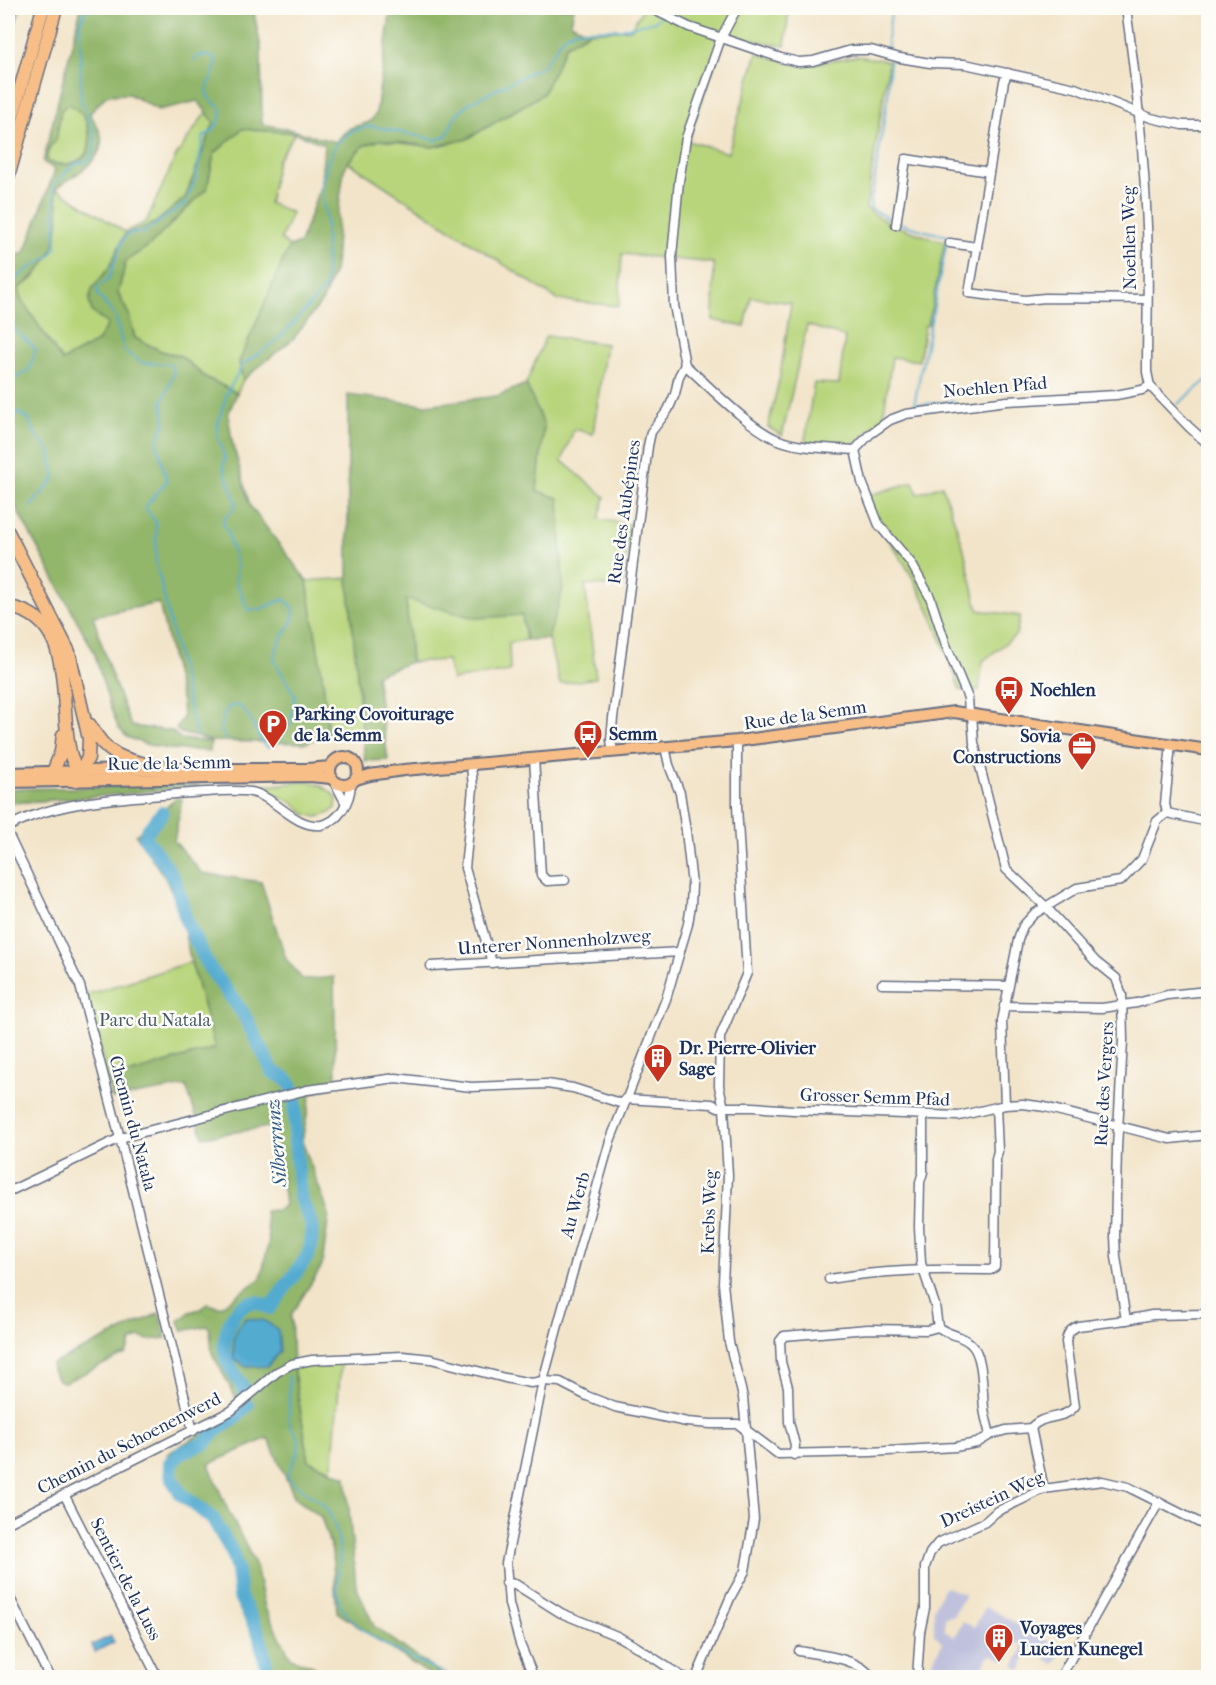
<svg xmlns="http://www.w3.org/2000/svg" width="1216" height="1685" font-family="'IM FELL French Canon',serif">
  <style>
    .industrial { fill: #c0c2dd }
    .green { fill: #b8d57b; stroke: #6a826c; stroke-width: 1.5 }
    .forest { fill: #92b66b; stroke: #567264; stroke-width: 1.5; fill-rule: evenodd }
    .water { fill: #53abd0; stroke: #376d97; stroke-width: 1.5 }
    .lines { fill: none; stroke-linecap: round; stroke-linejoin: round }
    .stream { stroke: #53abd0; stroke-width: 2 }
    .river { stroke: #53abd0; stroke-width: 14 }
    .minor-casing { stroke: #666e83; stroke-width: 11 }
    .major-casing { stroke: #666e83; stroke-width: 14 }
    .highway-casing { stroke: #666e83; stroke-width: 15 }
    .minor { stroke: #fff; stroke-width: 8 }
    .major { stroke: #f7be88; stroke-width: 10 }
    .highway { stroke: #f7be88; stroke-width: 12 }
    .labels { text-anchor: middle; stroke-width: 5; stroke-linejoin: round; paint-order: stroke }
    .street-label { font-size: 18px; fill: #1b2f5e; stroke: #fdfcf7 }
    .poi-label { font-size: 18px; font-weight: bold; fill: #1b2f5e; stroke: #fdfcf7; text-anchor: start }
    .park-label { font-size: 18px; fill: #425865; stroke: #fdfcf7 }
    .water-label { font-size: 20px; font-style: italic; fill: #2f5a86; stroke: #fdfcf7 }
  </style>
  <rect width="100%" height="100%" fill="#fdfcf7"/>
  <filter id="ink" filterUnits="userSpaceOnUse"><feTurbulence type="fractalNoise" baseFrequency=".0167" numOctaves="2"/><feDisplacementMap in="SourceGraphic" scale="12" xChannelSelector="R" yChannelSelector="G"/><feConvolveMatrix kernelMatrix="1 2 1 2 8 2 1 2 1" color-interpolation-filters="sRGB"/></filter>
  <filter id="wash" filterUnits="userSpaceOnUse"><feTurbulence type="fractalNoise" baseFrequency=".008" numOctaves="4" result="noise"/><feDisplacementMap in="SourceGraphic" scale="24" xChannelSelector="R" yChannelSelector="G"/><feGaussianBlur stdDeviation="1.35" result="paint"/><feColorMatrix in="noise" values="0 0 0 0 0 0 0 0 0 0 0 0 0 0 0 0 0 1.4 0 .05"/><feComposite in="paint" operator="in"/></filter>
  <g filter="url(#wash)">
    <rect width="100%" height="100%" fill="#f2e4c9"/>
    <polygon class="industrial" points="947,1587 965,1595 953,1616 945,1617 945,1631 954,1637 963,1621 974,1627 986,1606 1033,1633 1034,1632 1063,1650 1054,1664 1040,1656 1040,1649 1032,1647 1022,1663 1024,1665 1021,1670 1014,1666 1022,1651 1022,1645 1016,1642 1006,1661 993,1655 989,1656 978,1677 929,1677 927,1674 942,1642 934,1634 934,1608 943,1589"/>
    <g class="green">
      <path d="M643,8H789L785,46L725,35L688,141L728,153L757,53L799,66L858,56L889,61L866,208C887,226 919,234 945,242L928,325H925L919,361L892,357L883,418L851,448L804,446L814,383L839,384L845,337L807,325L782,436L768,427L780,376L791,303L751,297L745,327L713,320L714,263L622,254L619,306L558,300L348,162L363,146L380,140L433,147L467,139L543,94L566,45L589,32L631,29Z"/>
      <path d="M69,104C74,107 81,112 84,117C86,120 87,126 88,130C96,159 72,169 48,162C45,154 50,145 56,140L61,109Z"/>
      <polygon points="206,112 215,122 185,198 155,223 125,234 109,268 92,289 108,324 97,342 62,361 21,299 19,288 33,279 46,261 58,226 56,188 125,232 146,222 176,156"/>
      <polygon points="242,129 295,133 277,161 269,203 292,213 281,239 289,247 239,362 243,380 237,393 205,377 181,356 161,351 135,338 129,315 118,293 126,261 150,245 207,189 214,154"/>
      <polygon points="546,336 606,344 593,434 574,429 562,461 605,497 599,519 630,525 622,586 585,585 596,678 560,684 548,639 562,589 537,491 544,425 526,384"/>
      <path d="M913,482L918,494L942,485L963,546L978,610L1020,616L1016,635L983,661L979,690H960C944,647 931,607 907,568C893,544 874,523 864,497Z"/>
      <polygon points="348,578 363,735 328,736 323,681 307,581"/>
      <polygon points="406,599 475,618 522,615 526,640 509,643 510,671 452,680 447,660 411,662"/>
      <path d="M308,781C320,784 328,788 337,798L336,808L328,814L317,817L305,814L292,802L268,792L266,786Z"/>
      <polygon points="191,962 215,1048 108,1080 85,995"/>
      <polygon points="341,1363 332,1470 309,1461 293,1367"/>
    </g>
    <g class="forest">
      <polygon points="8,8 20,8 8,50"/>
      <path d="M81,8H253L261,48L262,124L288,129L335,142C340,138 345,131 351,128C362,123 370,126 376,113L391,8H574L571,23L589,32L566,45L543,94L467,139L433,147L380,140L363,146L348,162L344,170L338,214L335,269L323,300L294,338L243,380L239,362L289,247L300,243L321,185L324,144L295,133L242,129L214,154L207,188L150,245L126,261L118,293L129,315L135,338L161,351L181,356L205,377L237,393L228,414L232,441L250,506L307,581L323,681L328,736H321L306,743L212,741L181,733L176,729L183,717L182,703L159,603L93,616L111,674L131,726L172,731L181,739L211,742L210,751L169,749L145,744L127,737L118,727L109,703L94,652L8,493V281L14,256L25,253L55,170L43,162ZM129,94L158,110L198,101L214,122L185,198L155,223L125,234L109,268L92,289L89,301L92,312L108,324L97,342L62,361L21,299L19,288C40,274 56,252 58,226C60,214 57,200 56,188C73,176 106,161 101,135C99,128 93,120 90,113L107,95ZM69,104C73,107 81,112 84,116C86,120 87,126 88,130C96,159 72,170 48,162C45,154 50,145 56,141L61,110Z"/>
      <polygon points="526,384 544,425 537,491 559,498 563,589 548,639 526,640 522,615 475,618 406,599 411,662 376,675 388,760 365,761 348,578 348,395 426,405 497,396"/>
      <path d="M199,785L198,787C135,792 71,800 8,803V789Z"/>
      <polygon points="176,798 182,799 174,841 202,873 261,882 286,959 303,980 334,977 336,1084 311,1094 302,1141 329,1214 322,1266 291,1315 293,1367 309,1461 346,1477 356,1586 374,1626 444,1677 433,1677 337,1612 332,1551 321,1517 295,1498 268,1438 209,1464 224,1502 256,1566 265,1608 291,1658 315,1667 310,1677 276,1677 239,1596 225,1529 190,1503 167,1454 215,1425 240,1405 212,1353 210,1329 206,1326 183,1331 179,1321 190,1312 200,1309 207,1304 220,1307 261,1278 269,1241 265,1211 278,1210 285,1205 275,1126 203,1137 186,1086 112,1099 108,1080 215,1048 191,962 179,907 165,878 136,835"/>
      <polygon points="159,1313 166,1338 148,1340 140,1337 132,1341 126,1354 65,1382 59,1381 52,1370 52,1364"/>
    </g>
    <g class="water">
      <path d="M246,1318L265,1321L278,1330L280,1351L268,1366L246,1367L234,1358C233,1341 233,1330 246,1318Z"/>
      <polygon points="111,1636 114,1642 95,1652 92,1645"/>
    </g>
    <g class="lines">
      <g class="stream">
        <polyline points="889,52 887,39 892,8"/>
        <path d="M890,58L888,93L870,208C894,224 920,230 948,236L914,405L953,401L955,404"/>
        <path d="M195,61L196,57C203,55 208,54 215,59L216,66L206,92L209,98L222,110C221,120 214,133 204,136L203,140L196,178L186,203L143,233H129L122,242L109,278L97,288L98,295L115,316L124,351L142,363L171,364L174,373L162,402L165,421L157,443L167,481L145,507L156,523V562L196,736"/>
        <polyline points="8,383 29,370 36,349 14,329 9,304 11,283 27,270 50,256 56,248 54,185 74,164 88,161 94,152 95,135 81,100 80,23 87,8"/>
        <polyline points="1178,404 1208,379"/>
        <polyline points="8,406 10,409 28,418 36,436 49,449 55,478 30,507"/>
        <path d="M227,740L220,730L223,717L228,707L237,705C256,717 252,734 267,747L277,742L291,723L295,696L274,660C276,654 277,646 280,641C286,628 294,627 294,609L284,599L261,609L248,610L236,581L237,566L227,530L224,525V518L234,509L236,502L223,467L225,459L218,437L217,427L227,393L243,364L277,341L326,287V220L321,188L329,158L336,144L352,131L371,126L436,140L447,135L455,116L469,103L543,66L564,36L575,30L622,29L655,21L660,17"/>
        <path d="M289,1376V1423L299,1440L298,1451L287,1476C299,1492 321,1496 330,1515C336,1527 340,1542 340,1555C340,1567 336,1579 337,1592C340,1632 422,1663 455,1678"/>
      </g>
      <g class="river">
        <path d="M162,813L148,830L145,838L166,866L176,883L187,923L209,967L243,1013L273,1072L285,1078L291,1084L295,1100V1137L300,1197L312,1225L311,1246L307,1257L270,1308C266,1306 260,1303 256,1302C234,1300 222,1335 225,1353C227,1365 239,1380 245,1391"/>
        <polyline points="247,1405 233,1419 217,1429 205,1443 181,1453 170,1463 172,1479 181,1494 213,1519 232,1552 237,1571 240,1597 259,1634 269,1678"/>
      </g>
    </g>
  </g>
  <g filter="url(#ink)">
    <g class="lines">
      <g class="minor-casing">
        <g id="minor">
          <polyline points="650,8 689,27 781,58 799,62 813,61 851,50 871,50 900,58 930,63 965,64 1075,88 1151,118 1182,125 1208,125"/>
          <path d="M1126,8C1136,80 1144,152 1147,226C1149,275 1147,324 1147,372L1150,386L1189,427L1208,444"/>
          <polyline points="896,225 906,159 989,172"/>
          <polyline points="950,243 977,247 969,293 1025,300 1045,298 1147,299"/>
          <polyline points="977,247 1004,81 1008,73"/>
          <path d="M685,365C709,386 747,426 776,439C800,449 829,448 855,450L862,482L879,525L911,563L930,597L946,645L968,698L969,713"/>
          <polyline points="855,450 870,434 890,420 906,414 1007,401 1116,395 1142,390 1150,386"/>
          <path d="M972,714L974,743L1006,869L1046,907L1095,961L1116,978L1122,995L1123,1041L1117,1148L1115,1236L1116,1257L1126,1320L1078,1326C1070,1330 1067,1333 1066,1342L1075,1406C1064,1421 1043,1413 1031,1428"/>
          <polyline points="613,752 611,740 613,718 648,446 651,432 668,410 675,394 679,376 685,365 674,305 672,256 679,181 686,138 721,38 737,8"/>
          <polyline points="534,758 541,875 547,881 565,880"/>
          <polyline points="471,764 473,788 465,868 492,963"/>
          <polyline points="335,783 345,802"/>
          <polyline points="1167,813 1208,822"/>
          <path d="M8,827C58,799 134,797 191,793C211,792 232,789 251,792C276,797 294,828 321,825C339,822 350,802 351,784"/>
          <polyline points="8,834 80,986 120,1138 193,1431"/>
          <polyline points="431,966 680,952"/>
          <polyline points="882,984 1008,986"/>
          <polyline points="1004,1006 1102,1008 1137,1003 1167,995 1208,991"/>
          <polyline points="625,1099 712,1104 718,1107 753,1107 793,1110 959,1116 1005,1105 1002,1021 1018,940 1023,926 1034,914 1077,888 1121,881 1142,859 1157,821 1167,813 1165,804 1171,744"/>
          <polyline points="1005,1105 1023,1104 1045,1107 1170,1139 1208,1135"/>
          <path d="M923,1115V1172L920,1182L919,1227L921,1263L935,1305L938,1327C948,1335 962,1335 971,1344C984,1356 982,1391 984,1408C985,1417 988,1426 990,1435"/>
          <polyline points="8,1192 120,1138 307,1090 396,1078 471,1087 547,1084 573,1088 623,1104"/>
          <path d="M829,1279C883,1270 935,1269 990,1270L995,1267L996,1159L998,1151L996,1107"/>
          <polyline points="1126,1320 1152,1315 1208,1314"/>
          <polyline points="794,1455 795,1445 789,1422 788,1387 781,1362 780,1341 784,1336 868,1329 927,1330 938,1327"/>
          <polyline points="65,1496 158,1678"/>
          <polyline points="8,1523 231,1411 277,1372 292,1364 312,1360 403,1356 431,1359 505,1378 531,1383 543,1381 560,1382 587,1396 615,1407 687,1422 711,1424 738,1424 778,1454 871,1452 955,1447 977,1443 990,1435 1006,1430 1031,1428 1044,1489"/>
          <polyline points="506,1583 515,1584 561,1613 617,1636 637,1647 681,1676 687,1678"/>
          <polyline points="8,1594 50,1678"/>
          <path d="M799,1651C821,1655 860,1658 872,1678"/>
          <polyline points="534,1678 520,1644 509,1604 506,1563 543,1381 561,1314 610,1141 666,999 688,924 691,905 692,885 686,831 680,793 669,765 665,747"/>
          <polyline points="696,1678 731,1596 745,1571 754,1519 743,1397 729,1342 723,1283 728,1175 724,1108 719,1086 720,1037 747,973 737,806 737,741"/>
          <polyline points="917,1678 920,1632 925,1608 925,1567 930,1553 938,1543 985,1522 996,1512 1044,1489 1102,1481 1128,1487 1208,1527"/>
          <polyline points="1060,1678 1159,1502"/>
        </g>
      </g>
      <g class="major-casing">
        <g id="major">
          <circle cx="344" cy="771" r="14"/>
          <polyline points="8,773 168,769 307,769 330,767"/>
          <polyline points="356,779 370,775 404,770 737,741 954,712 1208,750"/>
          <polyline points="8,782 310,776 331,778"/>
        </g>
      </g>
      <g class="highway-casing">
        <g id="highway">
          <polyline points="8,132 43,8"/>
          <polyline points="8,177 56,8"/>
          <polyline points="8,532 69,652 89,739 88,758 75,781"/>
          <path d="M8,607C79,617 57,707 71,756C73,763 77,769 81,776"/>
          <path d="M90,725C110,762 131,760 168,769"/>
          <polyline points="53,772 61,752 63,735"/>
        </g>
      </g>
      <use href="#minor" class="minor"/>
      <use href="#major" class="major"/>
      <use href="#highway" class="highway"/>
    </g>
  </g>
  <defs>
    <g id="bus-pin" transform="scale(1.5)"><path d="M0 17L-7.5 6A9.5 9.5 0 1 1 7.5 6Z" fill="#c8321e" stroke="#fdfcf7"/><path d="M-5-6H5V4H4V6H2V4H-2V6H-4V4H-5ZM-3.5-4V0h7V-4ZM-3.5 1.2v1.5H-2V1.2ZM2 1.2v1.5H3.5V1.2Z" fill="#fff"/></g>
    <g id="parking-pin" transform="scale(1.5)"><path d="M0 17L-7.5 6A9.5 9.5 0 1 1 7.5 6Z" fill="#c8321e" stroke="#fdfcf7"/><path d="M-3.5-5.5H1a3.5 3.5 0 0 1 0 7H-1V5.5H-3.5ZM-1-3.4V-.6H.8a1.4 1.4 0 0 0 0-2.8Z" fill="#fff"/></g>
    <g id="office-pin" transform="scale(1.5)"><path d="M0 17L-7.5 6A9.5 9.5 0 1 1 7.5 6Z" fill="#c8321e" stroke="#fdfcf7"/><path d="M-6-3h4V-5.5h4V-3h4V5H-6ZM-1-4.5V-3h2v-1.5ZM-6 0V1H6V0Z" fill="#fff"/></g>
    <g id="building-pin" transform="scale(1.5)"><path d="M0 17L-7.5 6A9.5 9.5 0 1 1 7.5 6Z" fill="#c8321e" stroke="#fdfcf7"/><path d="M-4-6H4V6H1V3H-1V6H-4ZM-2.5-4.3h1.7v1.8h-1.7ZM.8-4.3h1.7v1.8H.8ZM-2.5-1h1.7V.8h-1.7ZM.8-1h1.7V.8H.8Z" fill="#fff"/></g>
  </defs>
  <g fill-rule="evenodd">
    <use href="#bus-pin" x="1009" y="690"/>
    <use href="#parking-pin" x="273" y="724"/>
    <use href="#bus-pin" x="588" y="734"/>
    <use href="#office-pin" x="1082" y="746"/>
    <use href="#building-pin" x="658" y="1058"/>
    <use href="#building-pin" x="999" y="1638"/>
  </g>
  <g class="labels">
    <g class="street-label">
      <text transform="translate(1129 238) rotate(-91)" y="6">Noehlen Weg</text>
      <text transform="translate(995 387) rotate(-5)" y="6">Noehlen Pfad</text>
      <text transform="translate(624 512) rotate(-82)" y="6">Rue des Aubépines</text>
      <text transform="translate(805 715) rotate(-8)" y="6">Rue de la Semm</text>
      <text transform="translate(169 763) rotate(-1)" y="6">Rue de la Semm</text>
      <text transform="translate(554 942) rotate(-4)" y="6">Unterer Nonnenholzweg</text>
      <text transform="translate(1104 1084) rotate(-87)" y="6">Rue des Vergers</text>
      <text transform="translate(875 1097) rotate(2)" y="6">Grosser Semm Pfad</text>
      <text transform="translate(133 1123) rotate(75)" y="6">Chemin du Natala</text>
      <text transform="translate(575 1205) rotate(-74)" y="6">Au Werb</text>
      <text transform="translate(709 1212) rotate(-88)" y="6">Krebs Weg</text>
      <text transform="translate(129 1443) rotate(-27)" y="6">Chemin du Schoenenwerd</text>
      <text transform="translate(992 1499) rotate(-25)" y="6">Dreistein Weg</text>
      <text transform="translate(126 1579) rotate(63)" y="6">Sentier de la Luss</text>
    </g>
    <g class="poi-label">
      <text x="1030" y="696">Noehlen</text>
      <text x="294" y="720">Parking Covoiturage<tspan x="294" dy="21">de la Semm</tspan></text>
      <text x="609" y="740">Semm</text>
      <text x="1061" y="742" text-anchor="end">Sovia<tspan x="1061" dy="21">Constructions</tspan></text>
      <text x="679" y="1054">Dr. Pierre-Olivier<tspan x="679" dy="21">Sage</tspan></text>
      <text x="1020" y="1634">Voyages<tspan x="1020" dy="21">Lucien Kunegel</tspan></text>
    </g>
    <g class="park-label">
      <text x="155" y="1026">Parc du Natala</text>
    </g>
    <g class="water-label">
      <text transform="translate(276 1143) rotate(-95)" y="7">Silberrunz</text>
    </g>
  </g>
  <rect width="1216" height="1685" fill="none" stroke="#fdfcf7" stroke-width="30"/>
</svg>
